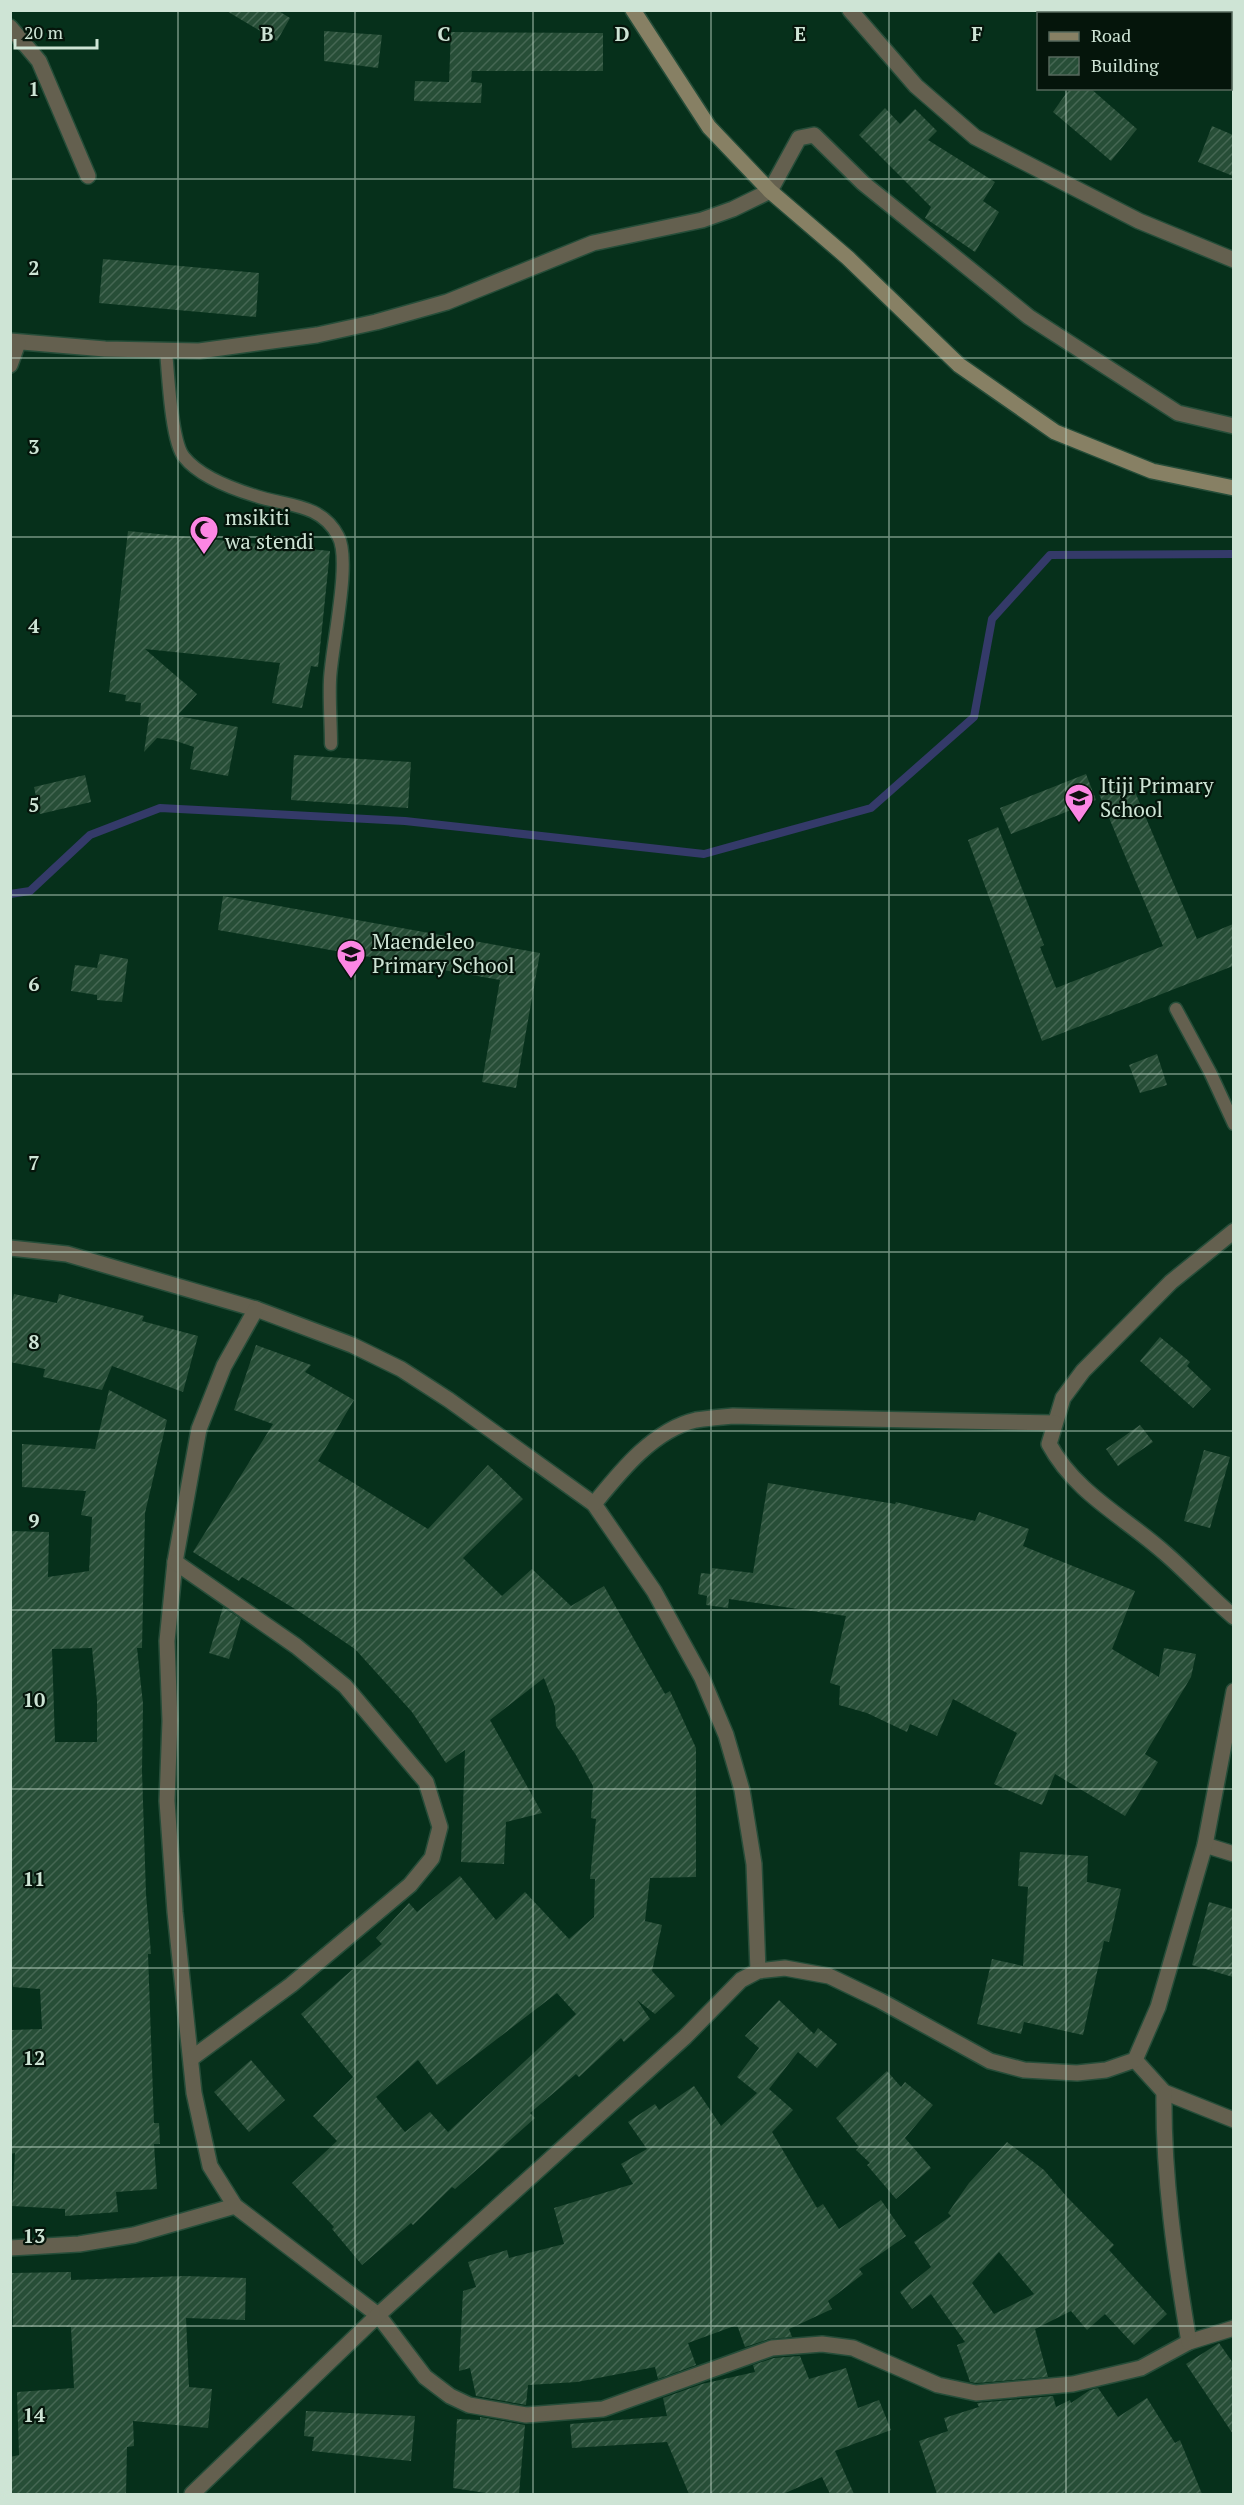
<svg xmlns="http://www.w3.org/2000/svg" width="1244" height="2505" font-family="'PT Serif',serif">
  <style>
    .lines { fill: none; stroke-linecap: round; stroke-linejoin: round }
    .stream { stroke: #343a69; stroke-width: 8 }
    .building { fill: url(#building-hatch); fill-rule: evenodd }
    .lane-casing { stroke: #264d39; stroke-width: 15 }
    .street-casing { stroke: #264d39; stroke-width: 18 }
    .secondary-casing { stroke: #264d39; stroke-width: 18 }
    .lane { stroke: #64604f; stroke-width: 12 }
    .street { stroke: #64604f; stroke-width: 15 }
    .secondary { stroke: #878064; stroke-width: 15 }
    .grid { fill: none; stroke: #cee4d5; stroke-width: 1.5; stroke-opacity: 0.55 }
    .labels { text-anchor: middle; stroke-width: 4.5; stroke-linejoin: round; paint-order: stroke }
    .poi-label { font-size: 21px; fill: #cee4d5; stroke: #05150b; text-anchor: start }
    .grid-label { font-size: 20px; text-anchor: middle; font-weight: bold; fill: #cee4d5; stroke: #05150b; stroke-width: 4.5; stroke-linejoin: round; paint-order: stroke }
  </style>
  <defs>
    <pattern id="building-hatch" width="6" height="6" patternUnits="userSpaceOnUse" patternTransform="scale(1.5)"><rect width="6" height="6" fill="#274e37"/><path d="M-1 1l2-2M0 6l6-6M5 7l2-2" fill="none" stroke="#456753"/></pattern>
  </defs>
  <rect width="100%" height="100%" fill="#06301b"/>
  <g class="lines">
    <polyline class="stream" points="10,894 30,891 90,835 160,808 405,821 704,854 871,808 974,717 992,619 1050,555 1234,554"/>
  </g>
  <g class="building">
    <polygon points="225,10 277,10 290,18 277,41"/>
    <polygon points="324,31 382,35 378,68 324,61"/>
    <polygon points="451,32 603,33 603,71 472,71 471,82 482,83 481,103 414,101 415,81 449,82"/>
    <polygon points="1070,88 1090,88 1137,129 1111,161 1053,112"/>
    <polygon points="885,108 900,124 915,109 937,131 928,140 995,182 983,201 999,212 975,252 925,218 931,207 859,135"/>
    <polygon points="1212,126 1233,135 1233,176 1198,162"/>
    <polygon points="103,259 259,273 256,317 99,303"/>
    <polygon points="128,531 330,551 318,667 311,666 302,708 272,703 280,663 145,649 197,694 177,716 238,727 228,776 190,769 194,747 173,740 157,738 144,752 149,717 140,715 141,703 125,701 126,695 109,692"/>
    <polygon points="294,755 411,762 408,808 291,800"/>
    <polygon points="1086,774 1096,800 1011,834 1000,808"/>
    <polygon points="85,775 91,802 40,814 34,787"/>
    <polygon points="1130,780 1197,939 1233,924 1233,966 1042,1041 968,840 998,827 1044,945 1040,947 1056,988 1163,946 1099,794"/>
    <polygon points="223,896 540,953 516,1088 482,1082 500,980 218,930"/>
    <polygon points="100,954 128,959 122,1002 97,1000 97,995 71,991 75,965 97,968"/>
    <polygon points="1157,1054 1167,1085 1140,1093 1129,1065"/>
    <polygon points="14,1294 57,1303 59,1294 144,1316 142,1321 198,1336 183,1392 112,1366 102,1390 43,1377 45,1369 10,1362 10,1312"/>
    <polygon points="1160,1337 1190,1362 1187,1366 1211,1389 1193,1408 1140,1361"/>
    <path d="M256,1345L311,1365L305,1372L354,1400L318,1461L428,1529L488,1465L523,1499L463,1558L502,1596L532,1569L571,1606L604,1586L665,1694L670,1691L696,1748V1877L650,1878L645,1921L662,1925L652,1971L675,1996L655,2014L637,2000L650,2019L624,2042L621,2038L579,2077L576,2074L530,2113L535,2118L455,2189L452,2187L413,2225L411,2223L362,2265L332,2229L334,2227L292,2183L337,2141L313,2116L353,2077L301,2014L382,1944L376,1938L409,1903L417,1912L460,1876L496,1920L525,1892L569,1939L594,1917L595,1879H590L596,1819L591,1818L593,1786L576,1755L556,1726L555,1707L544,1678L490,1720L542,1813L506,1822L504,1864L461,1862L465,1750L446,1763L412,1712L355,1649L300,1612L242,1577L239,1581L193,1552L273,1424L234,1410ZM557,1993L576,2014L448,2132L430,2112L405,2132L376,2097L418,2060L437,2085Z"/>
    <path d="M109,1390L167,1420L145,1513L142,1648H137L143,1704L142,1771L146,1894L151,1954H148L154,2123H159L160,2144H154L157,2189L116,2192L118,2212L65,2216V2209L12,2206L15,2153L10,2154L11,2030L42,2029L40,1989L13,1987L10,1941V1531L49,1532L48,1577L89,1571L92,1517L81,1515L86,1491L22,1487V1444L95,1449ZM92,1648L97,1700V1742H55L52,1649Z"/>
    <polygon points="1140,1425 1153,1442 1118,1466 1106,1449"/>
    <polygon points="1204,1450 1230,1457 1210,1528 1184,1521"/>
    <polygon points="768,1483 895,1504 896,1502 975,1521 979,1512 1029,1529 1023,1546 1135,1591 1112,1649 1159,1677 1164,1648 1196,1654 1191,1677 1145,1754 1158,1762 1125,1816 1055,1774 1042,1805 994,1784 1017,1733 953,1699 937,1736 910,1724 907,1732 867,1713 839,1705 840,1686 830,1683 846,1616 729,1599 728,1608 706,1605 707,1596 698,1594 701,1573 711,1574 712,1568 753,1573"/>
    <polygon points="223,1607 241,1619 229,1659 209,1653"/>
    <polygon points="1020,1852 1088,1856 1087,1882 1121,1889 1109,1942 1104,1941 1083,2035 1024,2022 1021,2034 977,2024 992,1959 1023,1966 1028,1887 1018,1886"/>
    <polygon points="1209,1902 1233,1909 1233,1977 1192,1965"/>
    <polygon points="779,2000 814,2034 818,2028 837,2044 817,2068 798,2052 769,2089 793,2110 772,2132 817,2208 823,2204 839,2229 881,2200 906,2236 859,2269 863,2274 828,2301 832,2309 789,2329 792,2337 769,2339 745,2347 737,2325 688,2343 696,2365 658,2379 655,2367 577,2382 528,2385 526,2405 476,2396 470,2368 459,2371 463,2291 476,2287 468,2262 507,2250 509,2258 564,2244 554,2208 633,2184 621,2164 647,2149 628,2122 655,2104 659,2110 694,2086 721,2126 757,2093 737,2077 759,2048 745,2036"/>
    <polygon points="251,2060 285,2100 249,2132 214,2092"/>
    <polygon points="887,2071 901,2087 905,2082 933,2105 905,2138 931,2168 896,2199 867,2165 870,2163 856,2150 859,2147 836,2118"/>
    <path d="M1007,2142L1044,2170L1067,2197L1114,2245L1109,2250L1167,2314L1134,2345L1105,2314L1087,2330L1071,2311L1035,2329L1048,2377L977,2383L970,2382L957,2345L965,2342L931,2294L912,2309L900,2292L931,2267L914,2242L951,2216L948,2213L969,2183ZM999,2252L1034,2294L994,2314L972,2283Z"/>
    <polygon points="71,2272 71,2280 184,2276 246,2278 245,2320 186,2318 189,2387 212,2389 208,2428 133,2421 134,2446 127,2447 126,2494 10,2494 10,2457 19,2455 17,2392 74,2388 71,2327 13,2327 12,2273"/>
    <polygon points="1219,2343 1233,2363 1233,2434 1186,2364"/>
    <polygon points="800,2356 809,2379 846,2368 858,2408 879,2400 891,2430 835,2451 854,2494 830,2494 822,2477 783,2494 689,2494 667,2442 572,2448 570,2424 667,2416 663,2398 702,2384 755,2372 753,2365 774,2358"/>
    <polygon points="1098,2388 1118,2417 1147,2398 1175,2443 1180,2440 1202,2494 937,2494 919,2441 948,2431 944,2418 979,2407 977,2403 1053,2396 1056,2407 1070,2400 1071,2403 1090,2390"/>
    <polygon points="306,2411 415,2416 411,2461 312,2451 314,2437 304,2436"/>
    <polygon points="480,2417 525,2425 519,2494 493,2494 453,2488 457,2419 480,2420"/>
  </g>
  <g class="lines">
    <g class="lane-casing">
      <g id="lane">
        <path d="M166,350C168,372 171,442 184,457C199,476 233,489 256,496C286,506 321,503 338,536C352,560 331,649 330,680C329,701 331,723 331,744"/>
        <polyline points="1176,1009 1210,1072 1234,1124"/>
      </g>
    </g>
    <g class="street-casing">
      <g id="street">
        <polyline points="850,10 916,86 975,137 1139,221 1234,260"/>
        <polyline points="10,27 39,61 88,176"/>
        <polyline points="10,341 105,349 199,351 317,335 376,322 447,302 593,243 702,220 733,209 770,191 799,138 814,135 863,183 1029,317 1178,413 1234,426"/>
        <polyline points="10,365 18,343"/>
        <path d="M1234,1231L1171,1282L1083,1371L1063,1398L1049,1444C1076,1494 1125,1517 1166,1554C1189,1574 1210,1597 1234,1617"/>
        <polyline points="10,1248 67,1254 256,1309 352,1345 401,1369 449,1400 594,1504 654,1591 702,1678 726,1735 742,1790 754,1864 758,1971"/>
        <polyline points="256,1309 224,1366 199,1429 175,1562 167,1641 170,1721 167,1801 175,1912 194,2093 210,2166 235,2206 378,2315 425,2377 450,2396 469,2405 526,2415 603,2409 772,2348 822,2344 853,2348 938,2385 976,2393 1073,2384 1141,2368 1189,2342 1234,2328"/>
        <path d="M594,1504C620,1472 653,1430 696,1420C708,1418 721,1417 733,1416L1055,1423"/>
        <polyline points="175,1562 296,1646 345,1686 426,1782 440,1827 432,1858 410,1885 291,1985 192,2058"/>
        <polyline points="1205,1845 1234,1854"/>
        <polyline points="1135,2060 1164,2092 1234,2120"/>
        <path d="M1164,2092C1163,2176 1175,2259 1189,2342"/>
        <polyline points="10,2248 79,2244 134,2235 235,2206"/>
        <polyline points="192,2494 378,2315 685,2037 741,1980 758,1971 785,1968 829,1976 881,2001 990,2061 1024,2070 1077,2073 1106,2070 1135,2060 1158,2007 1205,1845 1234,1691"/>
      </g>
    </g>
    <g class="secondary-casing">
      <polyline id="secondary" points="633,10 709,127 770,191 848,258 959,365 1055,432 1152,471 1234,488"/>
    </g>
    <use href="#lane" class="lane"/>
    <use href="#street" class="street"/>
    <use href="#secondary" class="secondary"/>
  </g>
  <path class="grid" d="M178,10V2494M355,10V2494M533,10V2494M711,10V2494M889,10V2494M1066,10V14M1066,88V2494M10,179H1234M10,358H1234M10,537H1234M10,716H1234M10,895H1234M10,1074H1234M10,1252H1234M10,1431H1234M10,1610H1234M10,1789H1234M10,1968H1234M10,2147H1234M10,2326H1234"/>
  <defs>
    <g id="mosque-pin" transform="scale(1.5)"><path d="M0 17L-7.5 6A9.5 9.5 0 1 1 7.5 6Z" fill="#fc86e3" stroke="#05150b"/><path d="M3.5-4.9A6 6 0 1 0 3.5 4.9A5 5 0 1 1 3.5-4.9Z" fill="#111"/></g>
    <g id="school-pin" transform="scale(1.5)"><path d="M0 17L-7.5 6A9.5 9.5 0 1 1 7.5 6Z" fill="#fc86e3" stroke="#05150b"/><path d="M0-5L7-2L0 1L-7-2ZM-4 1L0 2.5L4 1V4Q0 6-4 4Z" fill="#111"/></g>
  </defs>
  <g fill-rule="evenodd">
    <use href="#mosque-pin" x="204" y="530"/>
    <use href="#school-pin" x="1079" y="798"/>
    <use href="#school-pin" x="351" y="954"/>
  </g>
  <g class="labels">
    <g class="poi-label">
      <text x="225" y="525">msikiti<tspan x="225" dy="24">wa stendi</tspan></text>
      <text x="1100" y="793">Itiji Primary<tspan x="1100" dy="24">School</tspan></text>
      <text x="372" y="949">Maendeleo<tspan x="372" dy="24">Primary School</tspan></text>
    </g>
  </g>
  <g class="grid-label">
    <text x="267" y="41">B</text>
    <text x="444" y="41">C</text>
    <text x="622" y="41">D</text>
    <text x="800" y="41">E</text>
    <text x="977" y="41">F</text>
    <text x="34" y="96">1</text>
    <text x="34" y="275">2</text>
    <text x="34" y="454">3</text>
    <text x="34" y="633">4</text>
    <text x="34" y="812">5</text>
    <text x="34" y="991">6</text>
    <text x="34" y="1170">7</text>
    <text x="34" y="1349">8</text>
    <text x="34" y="1528">9</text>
    <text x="34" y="1707">10</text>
    <text x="34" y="1886">11</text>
    <text x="34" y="2065">12</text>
    <text x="34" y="2243">13</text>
    <text x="34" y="2422">14</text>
  </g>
  <rect width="1244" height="2505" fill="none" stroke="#cee4d5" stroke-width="24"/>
  <rect x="1037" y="12" width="195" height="78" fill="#05150b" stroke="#55685c" stroke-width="1.5"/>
  <rect x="1049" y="32" width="30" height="9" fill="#878064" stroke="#55685c" stroke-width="1.5"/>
  <text x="1091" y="42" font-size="18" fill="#cee4d5">Road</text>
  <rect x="1049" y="57" width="30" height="18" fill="url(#building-hatch)" stroke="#55685c" stroke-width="1.5"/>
  <text x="1091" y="72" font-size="18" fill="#cee4d5">Building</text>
  <path d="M15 39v9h82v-9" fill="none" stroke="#cee4d5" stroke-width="3"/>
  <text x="24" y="39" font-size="18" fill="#cee4d5" stroke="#05150b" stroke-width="4.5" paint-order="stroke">20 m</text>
</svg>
